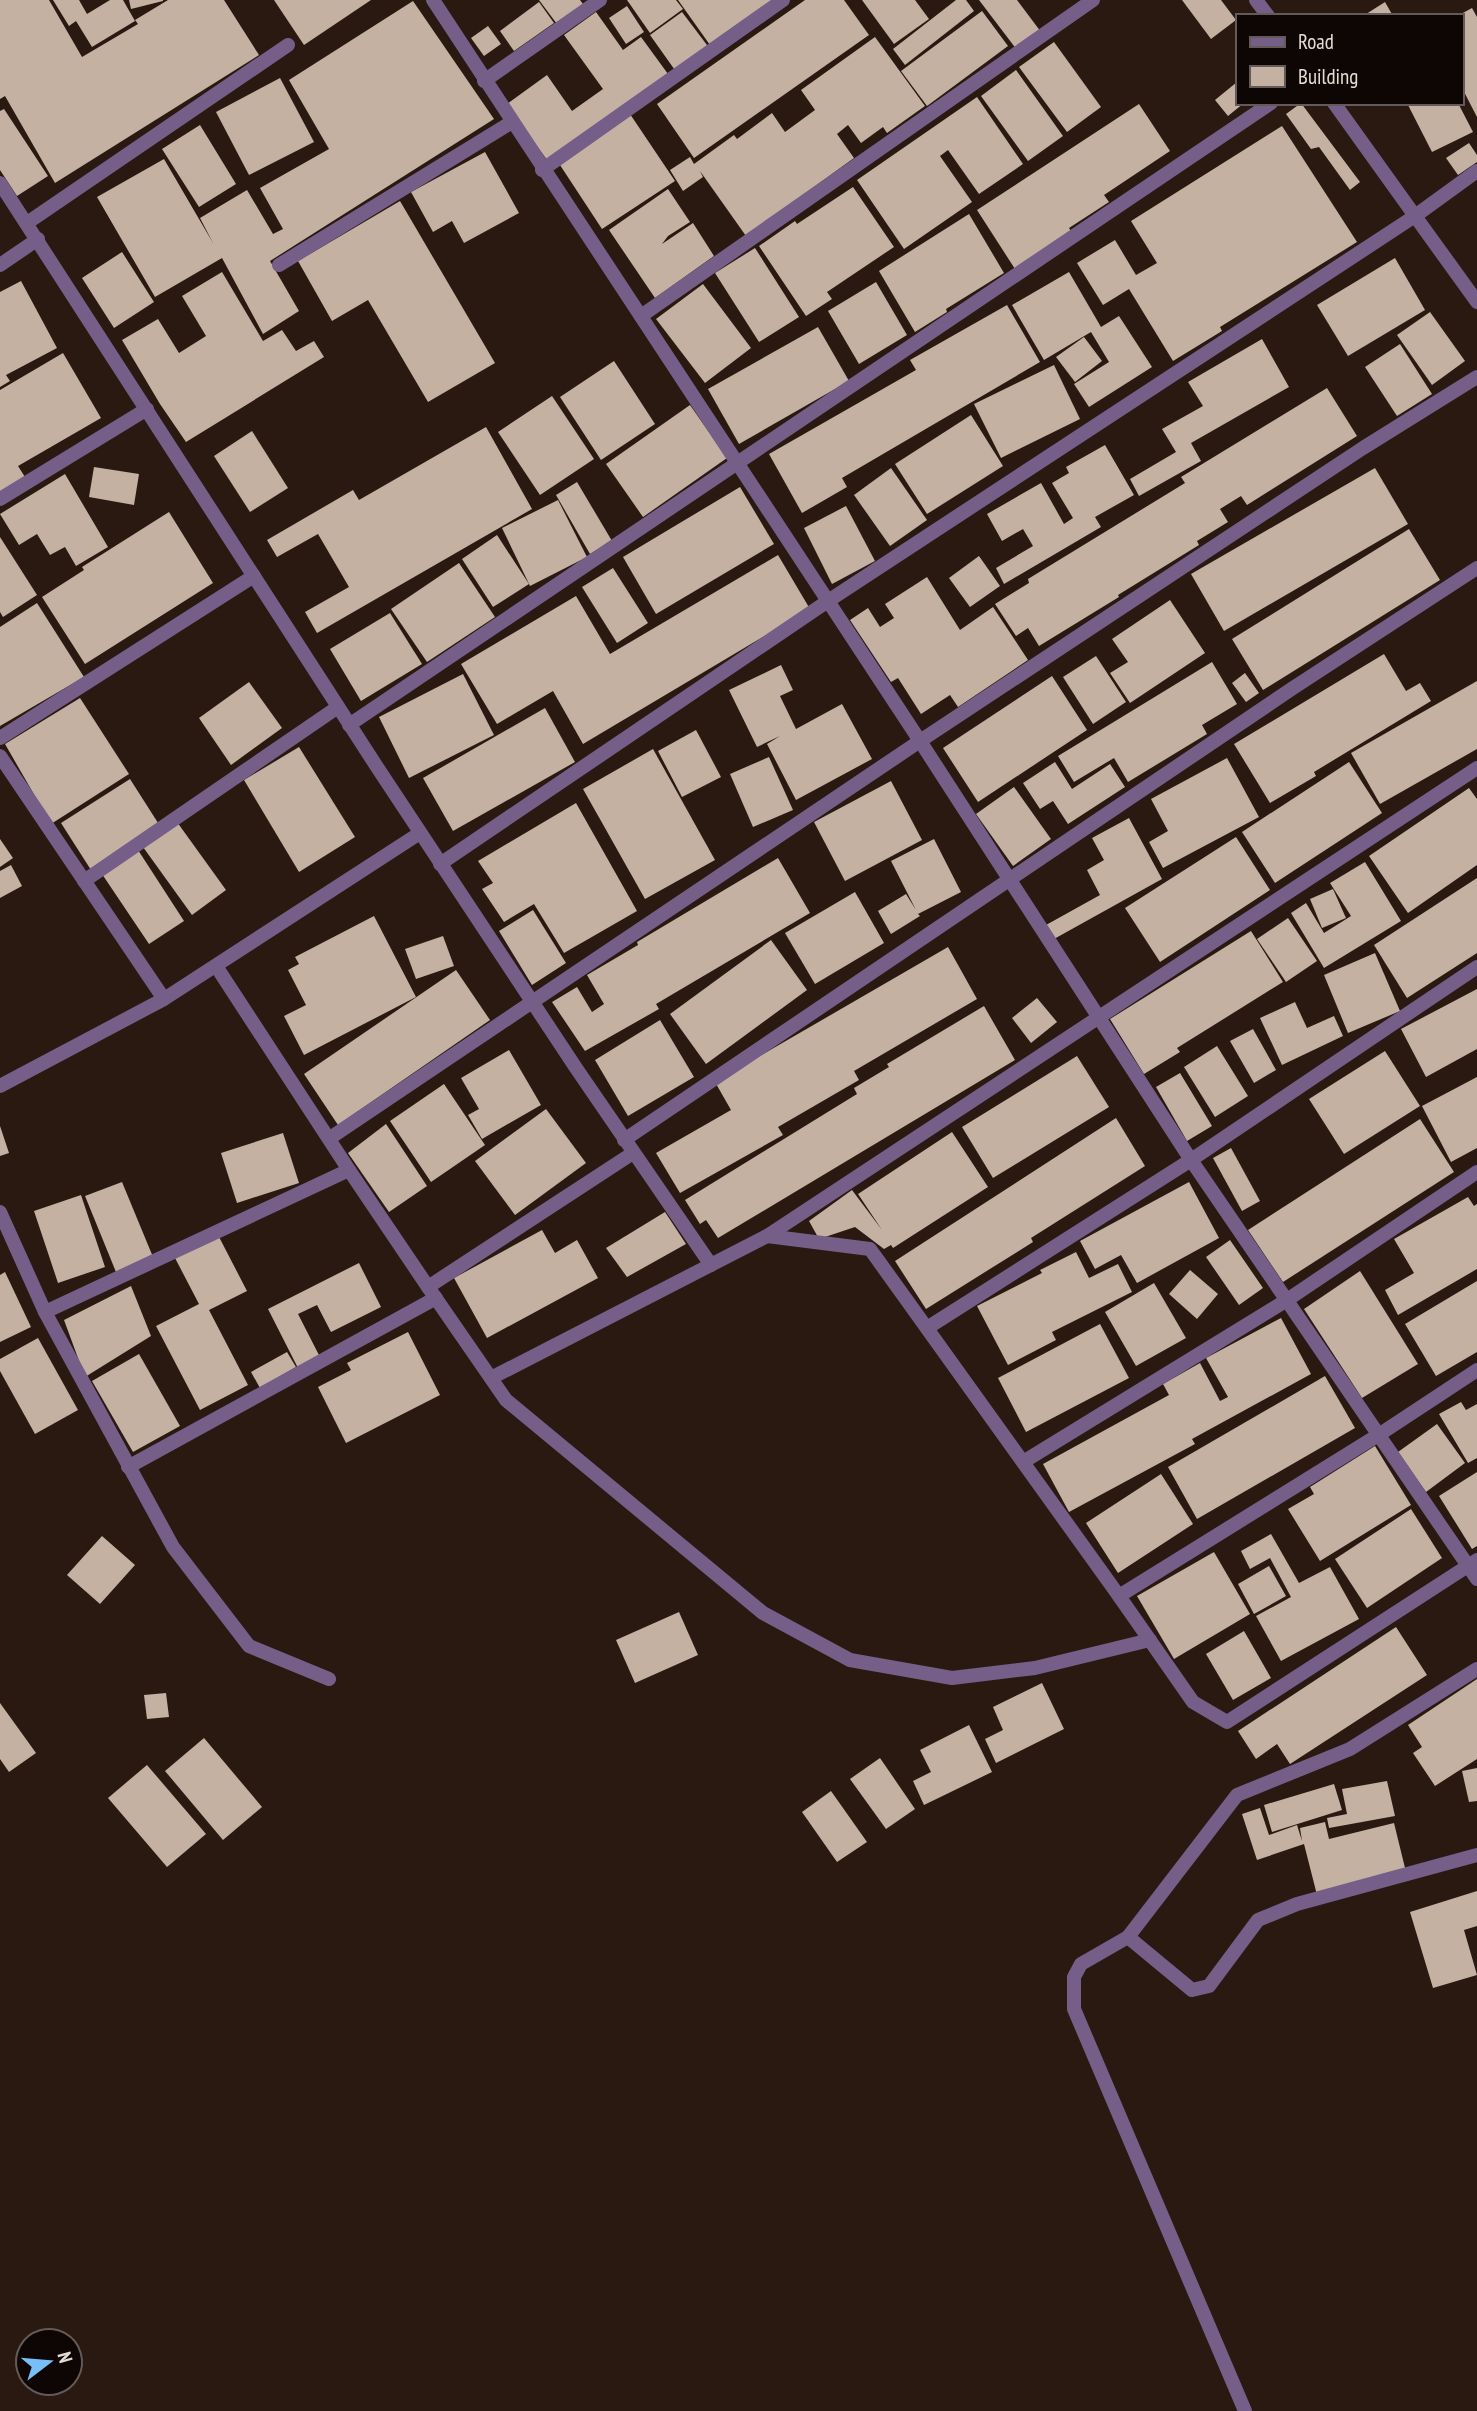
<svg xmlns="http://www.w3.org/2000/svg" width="1477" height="2411" font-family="'PT Sans Narrow',sans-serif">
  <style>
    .building { fill: #c4b1a2 }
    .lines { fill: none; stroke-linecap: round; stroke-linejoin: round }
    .street { stroke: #755e87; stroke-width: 14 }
  </style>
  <rect width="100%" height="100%" fill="#291911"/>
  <g class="building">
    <polygon points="0,0 49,0 82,57 138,24 135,20 168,0 224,0 259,55 55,183 5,96 0,99"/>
    <polygon points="53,0 79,0 87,14 110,0 123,0 135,21 92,47 76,21 69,26"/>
    <polygon points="129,0 163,0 163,1 131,9"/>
    <polygon points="274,0 371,0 304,45"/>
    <polygon points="539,0 580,0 583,4 557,24"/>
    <polygon points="627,0 676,0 683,9 650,33"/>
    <polygon points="678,0 773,0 710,45"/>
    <polygon points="805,0 844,0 869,35 694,158 657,104"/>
    <polygon points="862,0 915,0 929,19 894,44"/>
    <polygon points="956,0 966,0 974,11 905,65 893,49"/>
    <polygon points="979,0 1017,0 1041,32 1017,50"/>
    <polygon points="1182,0 1221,0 1236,20 1211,39"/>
    <polygon points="413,1 494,119 270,261 299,311 263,334 222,258 155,297 97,197 164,159 213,243 200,218 247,190 273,234 283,229 260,188 329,149 289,80"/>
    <polygon points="539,2 554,23 514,51 500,31"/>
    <polygon points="1385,2 1393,16 1363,16"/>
    <polygon points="627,6 644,32 626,44 609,18"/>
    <polygon points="1472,8 1477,17 1477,117 1461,86 1461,14"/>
    <polygon points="982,11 1008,46 927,106 901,71"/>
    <polygon points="596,12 623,50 641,37 668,74 547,160 507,104 547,75 572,111 603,89 564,35"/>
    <polygon points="682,12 710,49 677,73 650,35"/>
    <polygon points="488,26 501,44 484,56 471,38"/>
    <polygon points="875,37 925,106 887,133 883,127 861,143 848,125 837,134 854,158 746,236 700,171 703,177 683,191 670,170 690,157 694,164 734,135 737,139 772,113 785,132 815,110 801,90"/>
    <polygon points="1054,42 1101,107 1067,132 1019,67"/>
    <polygon points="1016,70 1063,136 1028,161 981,96"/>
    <polygon points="280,78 314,142 249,175 216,112"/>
    <polygon points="1237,82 1237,103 1244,103 1228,116 1215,100"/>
    <polygon points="977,97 1023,164 979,194 948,150 940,156 972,202 904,249 857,180"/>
    <polygon points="1301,103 1360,182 1350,190 1319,147 1311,149 1286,114"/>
    <polygon points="1407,103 1458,103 1473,132 1432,152"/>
    <polygon points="1139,104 1170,151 1104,195 1109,202 1069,228 1071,231 1015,269 977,210"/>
    <polygon points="4,109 48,176 17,196 0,170 0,111"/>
    <polygon points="630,114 675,181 602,229 558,162"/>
    <polygon points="200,125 236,184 199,207 162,149"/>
    <polygon points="1282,126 1357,242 1220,327 1222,331 1173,361 1129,289 1103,305 1077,263 1115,240 1136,275 1157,263 1131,221"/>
    <polygon points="1469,143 1477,155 1477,162 1458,175 1446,158"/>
    <polygon points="485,152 519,213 464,243 452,221 433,232 411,192"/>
    <polygon points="853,187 894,247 827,292 832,299 806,316 759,246 795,221 797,224"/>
    <polygon points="668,189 690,222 668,236 662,244 693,223 714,256 655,298 609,230"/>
    <polygon points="400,201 495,363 428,402 368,300 332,321 298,261"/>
    <polygon points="969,214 1004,273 946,309 947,312 915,332 879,271"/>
    <polygon points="755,248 799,317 759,342 715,273"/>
    <polygon points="122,252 154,302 114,328 82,278"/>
    <polygon points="1395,258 1425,310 1348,356 1317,305"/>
    <polygon points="222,272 263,341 282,330 296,351 314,341 324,357 186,442 160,404 122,340 158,319 179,353 206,336 182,296"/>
    <polygon points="1069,272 1101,327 1119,316 1152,367 1089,407 1074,384 1109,362 1091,332 1044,360 1012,305"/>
    <polygon points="21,281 57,348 6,375 10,381 0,387 0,292"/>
    <polygon points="876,282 907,335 859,364 828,311"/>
    <polygon points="703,284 751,348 705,383 656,319"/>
    <polygon points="1007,305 1040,362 842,478 847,487 802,513 769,454 916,370 910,360"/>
    <polygon points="1430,312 1465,361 1432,385 1397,335"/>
    <polygon points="818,327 849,381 739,444 708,389"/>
    <polygon points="1084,337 1102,361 1075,382 1056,357"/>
    <polygon points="1262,339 1289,387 1191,443 1201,461 1139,496 1130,479 1176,452 1162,429 1203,406 1188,382"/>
    <polygon points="1400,344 1432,394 1397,416 1365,367"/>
    <polygon points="63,353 101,418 18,466 25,477 0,492 0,390"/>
    <polygon points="614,361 655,424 601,460 560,397"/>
    <polygon points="1054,365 1080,419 1001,458 974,404"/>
    <polygon points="1327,388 1357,436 1247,505 1241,496 1220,509 1228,522 1197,541 1199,545 1118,595 1119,597 1039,646 1028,628 1016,636 995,604 1029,583 1028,579 1185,483 1181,477"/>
    <polygon points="552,396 594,459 540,495 498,432"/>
    <polygon points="690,405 727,458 643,517 606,464"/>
    <polygon points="971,415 1003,466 927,514 895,464"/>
    <polygon points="486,427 532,509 317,633 305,612 349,587 318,534 277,557 267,540 353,490 359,500"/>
    <polygon points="252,431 288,488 250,512 214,456"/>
    <polygon points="1105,445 1134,495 1095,517 1101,527 1004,584 996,568 1033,546 1023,529 1002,541 987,514 1041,483 1064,524 1073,518 1052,483 1069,473 1066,467"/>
    <polygon points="94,467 139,474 134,505 89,497"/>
    <polygon points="891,468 927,520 890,546 854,495"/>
    <polygon points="1375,468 1408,524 1224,631 1191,574"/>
    <polygon points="65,474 108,547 76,566 65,547 50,555 37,534 19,545 0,514"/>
    <polygon points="577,482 612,541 590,554 556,495"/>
    <polygon points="740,487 774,544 656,614 623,557"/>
    <polygon points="558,500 587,557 530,586 502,528"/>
    <polygon points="846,506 875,561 832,584 804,528"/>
    <polygon points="169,512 213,583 85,664 42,597 84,570 82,567"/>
    <polygon points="1409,529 1440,580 1263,690 1232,639"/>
    <polygon points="497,535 529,584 493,607 462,559"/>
    <polygon points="0,537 37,595 3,617 0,612"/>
    <polygon points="778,555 810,609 583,744 553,691 497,724 461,664 576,596 610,654"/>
    <polygon points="979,556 1000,586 970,607 949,578"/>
    <polygon points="459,563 495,617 427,662 391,609"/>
    <polygon points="613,568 648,623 617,643 582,587"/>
    <polygon points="927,577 960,630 993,607 1028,660 958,707 950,695 921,714 898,678 891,682 850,620 868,608 880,627 894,618 885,604"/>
    <polygon points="1170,600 1205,653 1130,703 1110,673 1128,662 1112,639"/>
    <polygon points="37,603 84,677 0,726 0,627"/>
    <polygon points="390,613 422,664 361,701 330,649"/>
    <polygon points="1384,654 1406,691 1420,683 1431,701 1314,772 1316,776 1270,803 1234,744"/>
    <polygon points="1096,656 1126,702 1093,724 1063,677"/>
    <polygon points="1212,662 1237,704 1202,725 1207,734 1128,782 1114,758 1074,782 1058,756"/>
    <polygon points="781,665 793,690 780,696 796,729 842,704 872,759 796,800 767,744 780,736 757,747 729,690"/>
    <polygon points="1245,673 1259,693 1246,702 1232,683"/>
    <polygon points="463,674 494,735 409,778 379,717"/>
    <polygon points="1052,676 1087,730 978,802 943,748"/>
    <polygon points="1477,681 1477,749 1380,804 1351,753"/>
    <polygon points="249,682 282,728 231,765 199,718"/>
    <polygon points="80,698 129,774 51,824 5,744"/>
    <polygon points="545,708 575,762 453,831 423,778"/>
    <polygon points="696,730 721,777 682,797 658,751"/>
    <polygon points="299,747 355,837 299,872 244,780"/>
    <polygon points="653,749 715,860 645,899 583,789"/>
    <polygon points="769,757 793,810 753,827 730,774"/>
    <polygon points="1227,758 1259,817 1163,868 1149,842 1168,831 1151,799"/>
    <polygon points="1055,762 1072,789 1110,764 1125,787 1068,824 1053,801 1040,809 1023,783"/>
    <polygon points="1349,762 1382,813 1275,883 1242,832"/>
    <polygon points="130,779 160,826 91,870 61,823"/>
    <polygon points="891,781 922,840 845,881 814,822"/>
    <polygon points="1014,787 1051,839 1013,866 976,814"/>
    <polygon points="1469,788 1477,799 1477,865 1408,913 1369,856"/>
    <polygon points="576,803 637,911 564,953 534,904 504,922 482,889 493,883 478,861"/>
    <polygon points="1129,818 1162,879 1054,939 1046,925 1100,895 1087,870 1104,860 1092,838"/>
    <polygon points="177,822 226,890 192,915 143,847"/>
    <polygon points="1236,837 1270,890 1160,962 1125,908"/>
    <polygon points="0,839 13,858 0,867"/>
    <polygon points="934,839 961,892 918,914 920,916 891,934 878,911 906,894 916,910 891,861"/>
    <polygon points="138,850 184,921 149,944 102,874"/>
    <polygon points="778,858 810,913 656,1004 659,1009 585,1051 552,1002 577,987 592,1012 604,1004 587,975 638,945 637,942"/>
    <polygon points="1365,862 1401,921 1324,968 1291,913 1306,903 1324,933 1351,916 1330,883"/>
    <polygon points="11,865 22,886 0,898 0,871"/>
    <polygon points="1477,878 1477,953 1407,998 1374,945"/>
    <polygon points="1333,889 1346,918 1322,928 1310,899"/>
    <polygon points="855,892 884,943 815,984 785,933"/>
    <polygon points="533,910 566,963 532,985 499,931"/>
    <polygon points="374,916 416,997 304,1055 284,1016 306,1005 288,970 299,964 295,957"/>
    <polygon points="1288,918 1317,961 1286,982 1257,939"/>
    <polygon points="1251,931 1283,982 1177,1048 1180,1052 1144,1074 1110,1019"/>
    <polygon points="443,936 454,966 416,979 405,949"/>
    <polygon points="771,940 807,990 706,1064 670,1014"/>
    <polygon points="948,947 977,999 854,1071 859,1080 778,1127 783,1135 680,1193 656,1153 731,1110 715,1082"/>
    <polygon points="1375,953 1400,1011 1348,1033 1324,975"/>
    <polygon points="456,970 490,1020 338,1125 304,1074"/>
    <polygon points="1477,989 1477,1049 1426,1077 1401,1029"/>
    <polygon points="1037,998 1057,1022 1031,1043 1012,1018"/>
    <polygon points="1295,1002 1307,1028 1334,1016 1343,1036 1282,1065 1260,1018"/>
    <polygon points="984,1006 1015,1060 718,1238 706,1220 700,1224 685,1200 857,1094 854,1088 889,1067 887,1064"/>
    <polygon points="660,1020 694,1077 628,1116 595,1060"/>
    <polygon points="1253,1029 1276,1070 1254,1083 1230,1041"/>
    <polygon points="1217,1046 1248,1096 1215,1117 1184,1067"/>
    <polygon points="509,1050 541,1105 482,1139 468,1115 479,1109 461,1078"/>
    <polygon points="1385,1051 1420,1106 1344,1154 1309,1099"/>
    <polygon points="1077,1056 1109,1107 993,1178 962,1127"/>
    <polygon points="1180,1073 1212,1126 1187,1141 1156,1087"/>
    <polygon points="1477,1077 1477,1148 1451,1162 1422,1106"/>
    <polygon points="444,1084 485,1145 431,1182 390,1121"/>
    <polygon points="546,1109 586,1163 515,1215 475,1161"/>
    <polygon points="1116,1118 1145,1166 1031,1238 1033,1242 926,1309 895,1261"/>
    <polygon points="1420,1119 1454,1172 1283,1282 1248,1230"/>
    <polygon points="386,1124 427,1186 389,1212 348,1153"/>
    <polygon points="0,1126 9,1153 0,1156"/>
    <polygon points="952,1132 988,1187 893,1248 891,1245 884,1249 855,1227 819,1239 809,1221 852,1190 882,1230 858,1194"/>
    <polygon points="283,1133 299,1183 237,1203 221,1153"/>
    <polygon points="1231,1148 1260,1201 1242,1211 1213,1158"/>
    <polygon points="122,1182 153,1257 116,1272 85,1196"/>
    <polygon points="1189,1182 1219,1238 1137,1283 1121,1255 1095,1269 1080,1241"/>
    <polygon points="81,1195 105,1267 58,1283 34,1211"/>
    <polygon points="1468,1197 1474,1206 1477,1204 1477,1269 1398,1315 1385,1290 1414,1273 1394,1239"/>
    <polygon points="665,1212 686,1244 627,1277 606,1248"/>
    <polygon points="542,1230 555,1253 577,1240 598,1278 487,1338 454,1278"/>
    <polygon points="218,1235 247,1291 209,1310 248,1385 200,1410 156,1326 199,1304 175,1258"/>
    <polygon points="1230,1240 1263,1288 1239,1305 1206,1257"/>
    <polygon points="1076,1252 1089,1278 1118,1264 1132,1292 1052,1332 1056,1340 1008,1365 977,1306 1042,1273 1040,1270"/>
    <polygon points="359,1263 381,1307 331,1332 317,1305 298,1314 321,1359 299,1370 268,1309"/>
    <polygon points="1190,1270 1218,1294 1197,1319 1169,1294"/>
    <polygon points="1360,1271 1418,1364 1362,1398 1304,1309"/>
    <polygon points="5,1272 31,1327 0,1342 0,1275"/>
    <polygon points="1477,1281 1477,1352 1436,1376 1405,1324"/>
    <polygon points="1154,1283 1186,1338 1136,1366 1105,1312"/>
    <polygon points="131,1286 151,1336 85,1377 64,1320"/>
    <polygon points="1281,1318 1311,1374 1192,1439 1195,1444 1069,1512 1043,1464 1169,1395 1163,1384 1200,1363 1220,1401 1228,1397 1206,1358"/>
    <polygon points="1100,1324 1129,1378 1026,1432 998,1378"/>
    <polygon points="408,1332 440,1395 346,1443 318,1387 351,1370 347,1363"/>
    <polygon points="38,1338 78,1410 35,1434 0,1371 0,1359"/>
    <polygon points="287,1352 296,1367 260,1388 251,1372"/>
    <polygon points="139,1354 180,1426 133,1452 92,1381"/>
    <polygon points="1325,1376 1355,1428 1197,1519 1168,1467"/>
    <polygon points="1461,1402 1466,1410 1477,1404 1477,1458 1468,1463 1439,1414"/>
    <polygon points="1437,1424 1465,1463 1426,1492 1398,1452"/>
    <polygon points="1375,1446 1411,1505 1320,1561 1288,1509 1314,1494 1310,1487"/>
    <polygon points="1477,1472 1477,1546 1472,1549 1439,1496"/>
    <polygon points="1161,1474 1193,1524 1118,1573 1086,1523"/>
    <polygon points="1411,1509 1442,1558 1367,1608 1335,1559"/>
    <polygon points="1271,1534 1299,1583 1330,1567 1359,1619 1281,1661 1256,1616 1291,1597 1270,1558 1250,1569 1241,1551"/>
    <polygon points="102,1536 135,1565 100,1604 67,1575"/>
    <polygon points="1214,1552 1250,1614 1174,1659 1137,1596"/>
    <polygon points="1269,1566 1286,1596 1254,1614 1238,1584"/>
    <polygon points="679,1612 698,1655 635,1683 616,1640"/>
    <polygon points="1396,1627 1427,1675 1290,1764 1277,1744 1256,1759 1238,1731"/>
    <polygon points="1244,1631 1271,1678 1233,1700 1206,1654"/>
    <polygon points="1477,1679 1477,1759 1435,1786 1413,1753 1422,1747 1408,1725"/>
    <polygon points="1042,1683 1064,1729 996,1763 985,1739 1003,1730 993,1707"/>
    <polygon points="166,1693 169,1717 147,1719 144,1695"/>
    <polygon points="0,1703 36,1753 9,1772 0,1759"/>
    <polygon points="969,1725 992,1772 924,1805 913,1781 931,1772 920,1750"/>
    <polygon points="204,1738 262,1807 223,1840 165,1771"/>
    <polygon points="880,1758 915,1809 886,1829 850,1779"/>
    <polygon points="147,1765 206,1834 167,1867 108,1798"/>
    <polygon points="1477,1768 1477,1801 1469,1802 1462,1771"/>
    <polygon points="1387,1781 1395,1816 1329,1828 1327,1818 1347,1814 1342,1789"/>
    <polygon points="1334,1784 1342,1810 1272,1832 1264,1805"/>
    <polygon points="831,1791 867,1842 837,1862 802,1812"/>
    <polygon points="1260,1808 1269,1835 1297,1825 1302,1841 1300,1828 1325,1822 1329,1839 1394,1823 1406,1872 1317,1895 1304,1844 1257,1860 1242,1814"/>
    <polygon points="1477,1891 1477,1926 1464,1930 1477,1975 1433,1988 1410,1912"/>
  </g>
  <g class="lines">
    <g class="street">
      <polyline points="433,0 920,741 1191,1160 1477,1579"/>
      <polyline points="1256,0 1268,16"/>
      <polyline points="484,81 600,0"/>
      <polyline points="542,170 783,0"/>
      <polyline points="1477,171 1415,216 1477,302"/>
      <polyline points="0,183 377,767 576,1068 711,1265"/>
      <polyline points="27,223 288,45"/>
      <polyline points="0,265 38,239"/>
      <polyline points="279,265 512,122"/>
      <polyline points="641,316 1093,0"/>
      <polyline points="0,499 147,409"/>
      <polyline points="349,725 1271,103"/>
      <polyline points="0,738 254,576"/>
      <polyline points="0,756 164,999 420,833"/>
      <polyline points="440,864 828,601 1415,216 1334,103"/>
      <polyline points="84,881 338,707"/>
      <polyline points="216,966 349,1170 428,1287 633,1153"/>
      <polyline points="0,1086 164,999"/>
      <polyline points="330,1138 920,741 1363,448 1477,377"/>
      <polyline points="624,1140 1293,688 1477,568"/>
      <polyline points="0,1212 45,1312 349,1170"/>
      <polyline points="767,1236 870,1249 1119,1596 1380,1434 1477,1370"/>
      <polyline points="428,1287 506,1400 763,1613 850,1660 952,1678 1035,1668 1150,1640"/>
      <polyline points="45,1312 173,1547 249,1646 329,1679"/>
      <polyline points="927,1328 1191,1160 1477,967"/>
      <polyline points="491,1378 767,1236 1477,768"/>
      <polyline points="1023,1462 1287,1300 1477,1172"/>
      <polyline points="128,1467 436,1298"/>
      <polyline points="1119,1596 1193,1702 1227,1722 1477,1560"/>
      <polyline points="1128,1937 1192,1990 1209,1986 1258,1920 1297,1904 1477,1855"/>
      <polyline points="1245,2411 1074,2009 1074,1977 1081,1964 1128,1937 1237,1795 1350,1749 1477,1669"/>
    </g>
  </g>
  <rect x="1236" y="14" width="228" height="91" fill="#0d0604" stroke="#645b58" stroke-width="2"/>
  <rect x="1250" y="37" width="35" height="10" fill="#755e87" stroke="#645b58" stroke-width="2"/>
  <text x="1298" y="49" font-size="21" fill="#e7dbd5">Road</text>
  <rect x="1250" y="66" width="35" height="21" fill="#c4b1a2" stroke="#645b58" stroke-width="2"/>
  <text x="1298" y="84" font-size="21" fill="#e7dbd5">Building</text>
  <g transform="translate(49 2362) rotate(74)"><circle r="33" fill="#0d0604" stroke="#645b58" stroke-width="2"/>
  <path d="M0-5L12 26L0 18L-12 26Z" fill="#77bff7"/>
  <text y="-10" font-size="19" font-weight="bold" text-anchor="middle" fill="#e7dbd5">N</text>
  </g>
</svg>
